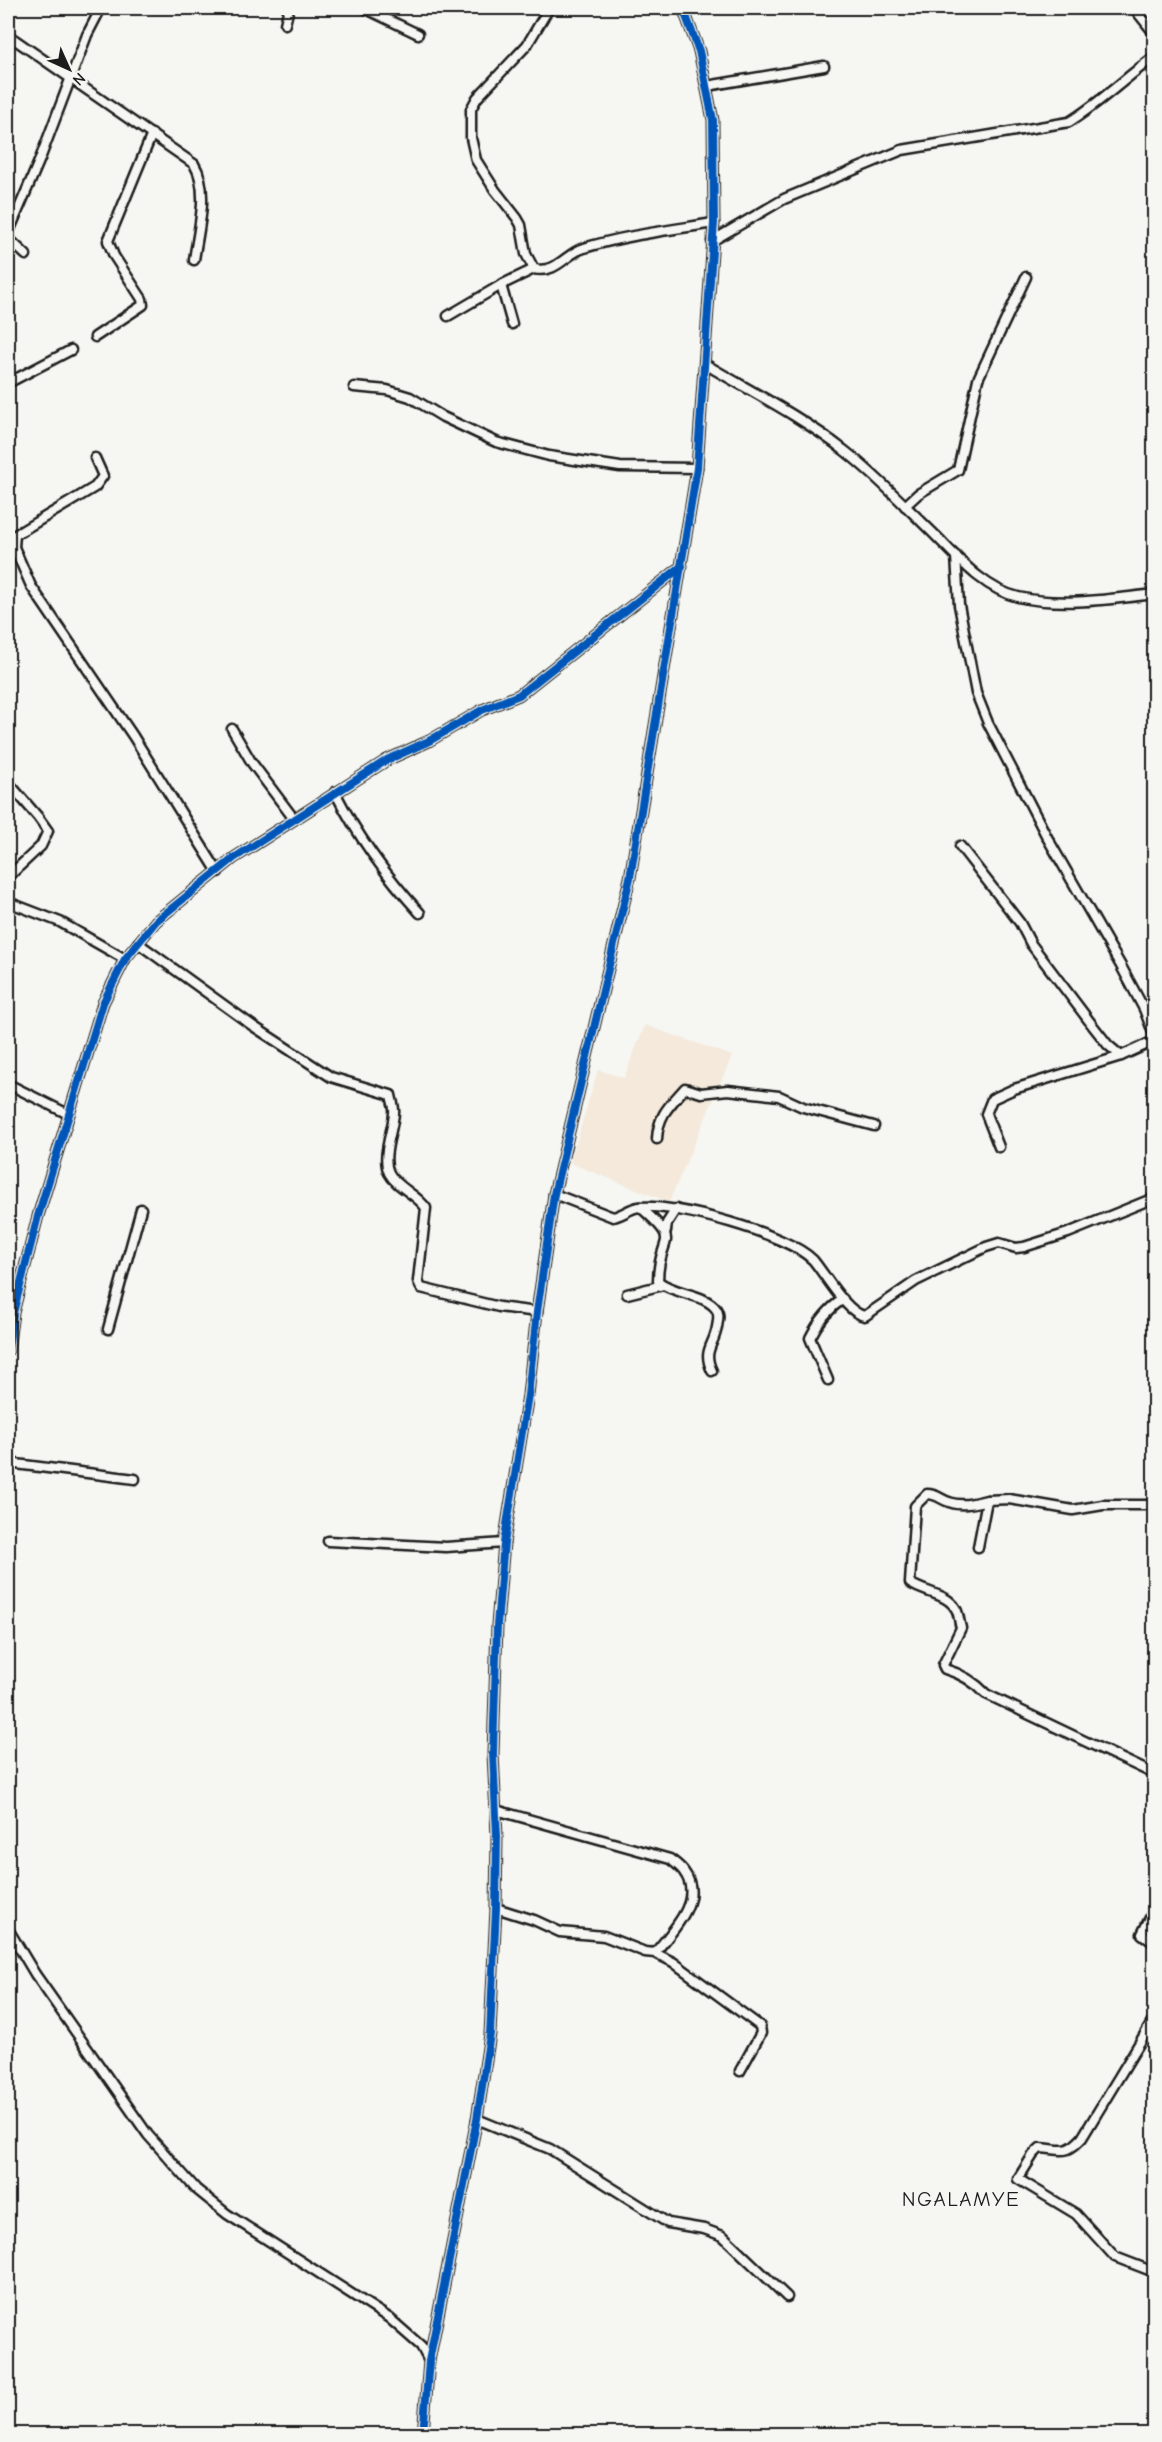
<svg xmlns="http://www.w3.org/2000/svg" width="1162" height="2442" font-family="'Comic Neue',sans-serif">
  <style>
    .built { fill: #f4e9da }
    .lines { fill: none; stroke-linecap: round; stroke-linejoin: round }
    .minor-casing { stroke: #1c1c1c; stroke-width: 13 }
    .minor { stroke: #f6f6f2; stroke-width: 8 }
    .cycleway-casing { stroke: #f6f6f2; stroke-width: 11 }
    .cycleway { stroke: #0057b8; stroke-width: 8 }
    .labels { text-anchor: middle; stroke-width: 5; stroke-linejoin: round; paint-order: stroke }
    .quarter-label { font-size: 21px; letter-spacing: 1.5px; fill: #1c1c1c; stroke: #f6f6f2 }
  </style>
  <rect width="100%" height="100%" fill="#f6f6f2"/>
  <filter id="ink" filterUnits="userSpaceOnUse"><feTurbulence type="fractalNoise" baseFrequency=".0167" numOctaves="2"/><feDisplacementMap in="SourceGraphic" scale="12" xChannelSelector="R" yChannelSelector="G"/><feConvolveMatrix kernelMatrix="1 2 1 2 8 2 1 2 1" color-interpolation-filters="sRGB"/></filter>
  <g filter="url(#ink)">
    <polygon class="built" points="645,1025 732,1056 669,1202 570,1163 598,1070 624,1078"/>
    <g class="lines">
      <g class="minor-casing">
        <g id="minor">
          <polyline points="364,8 418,34"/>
          <path d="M549,8L527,45L477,98L471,109V138L476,160L495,190L517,218L521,225L526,254L534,269C557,274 566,253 584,248C626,235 671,230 714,223"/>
          <polyline points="1134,8 1154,33"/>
          <polyline points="285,24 289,8"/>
          <path d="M8,35L194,164C210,190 198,231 194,260"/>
          <polyline points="707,86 824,66"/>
          <polyline points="8,234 40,159 87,35 101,8"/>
          <polyline points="8,235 10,240 26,255"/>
          <path d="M712,241L784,199L902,150L1069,122C1100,103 1125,78 1154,57"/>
          <polyline points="501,285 512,324"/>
          <polyline points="448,316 501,285 534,269"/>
          <polyline points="95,337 143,305 142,299 114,256 108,241 152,134"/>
          <path d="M705,364C752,392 802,417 845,451C877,476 905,506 935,535C958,558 984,589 1018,597C1061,607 1111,599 1154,594"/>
          <polyline points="8,383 71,350"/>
          <polyline points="354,387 387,390 410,397 443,417 496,442 549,456 620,467 697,468"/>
          <polyline points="95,458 103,476 95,487 15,535 14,547 31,586 133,736 218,872"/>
          <polyline points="905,506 918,494 958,470 978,379 1026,277"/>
          <polyline points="956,556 959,605 976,693 988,723 1048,839 1121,966 1144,1009 1154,1035"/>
          <polyline points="232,729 252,763 294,819"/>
          <polyline points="8,782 38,817 48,831 41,846 8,877"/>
          <path d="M335,792C357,835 387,877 420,913"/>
          <polyline points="960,846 1020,923 1031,944 1093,1026 1108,1045 1121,1056"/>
          <polyline points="8,902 60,922 125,959"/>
          <path d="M138,943L253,1026L331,1077L391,1095C392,1101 395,1108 394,1113C393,1131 381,1156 389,1173C397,1188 417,1194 426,1208L418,1281L421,1288L499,1307L537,1312"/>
          <polyline points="8,1084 68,1114"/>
          <path d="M657,1139C658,1115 670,1105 685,1088L701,1093L728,1090L779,1096L803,1107L874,1126"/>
          <polyline points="999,1147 986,1114 992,1099 1014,1089 1121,1056 1154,1041"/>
          <path d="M554,1194L613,1217C623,1215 630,1208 639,1207C675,1203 788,1234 813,1260C825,1274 847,1314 865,1316L916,1281L986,1247L999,1243L1016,1248L1024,1247L1068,1233L1154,1198"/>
          <path d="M640,1207C685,1246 658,1234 658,1281C673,1294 706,1294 716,1309C720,1314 718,1321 717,1327C714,1346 702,1350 712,1371"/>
          <polyline points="666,1231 667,1223 676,1209"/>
          <polyline points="627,1294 663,1285"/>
          <polyline points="108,1329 141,1209"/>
          <polyline points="8,1350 13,1313 38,1216 103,1003 125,959 156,921 234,858 387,760 429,741 482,710 519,695 682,566"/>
          <path d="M828,1380L810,1338C818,1322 828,1309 843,1299"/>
          <polyline points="8,1463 135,1479"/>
          <path d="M987,1500C975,1503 961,1507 949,1502C940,1499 937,1494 927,1494L915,1506L910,1583C924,1593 947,1593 956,1609C959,1614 959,1622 961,1628L943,1665L945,1669C962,1674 974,1681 986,1694L1154,1774"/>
          <polyline points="328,1541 446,1547 504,1543"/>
          <polyline points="978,1547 987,1500 1009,1499 1073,1510 1103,1505 1154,1505"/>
          <path d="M496,1810L670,1859C675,1863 681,1867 684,1872C705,1900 671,1932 655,1953L645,1952L604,1936L560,1932L534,1920L496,1908"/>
          <polyline points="1154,1910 1142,1934 1154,1943"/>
          <polyline points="8,1929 35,1974 148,2135 196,2189 227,2214 389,2318 421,2346 429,2361"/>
          <polyline points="655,1953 673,1962 760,2026 761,2033 740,2071"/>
          <path d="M1154,2019L1082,2138C1065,2156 1062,2149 1040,2148L1033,2155L1018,2179L1076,2214L1115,2257L1154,2272"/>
          <polyline points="477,2119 550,2149 668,2223 704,2229 723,2236 787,2297"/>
          <polyline points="423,2434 429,2361 477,2119 490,2034 496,1908 497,1836 493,1754 497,1625 504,1543 528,1395 537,1312 554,1194 630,878 697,468 714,223 713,120 699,51 683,8"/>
        </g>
      </g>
      <use href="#minor" class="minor"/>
      <g class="cycleway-casing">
        <g id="cycleway">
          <polyline points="8,1350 13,1313 38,1216 103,1003 125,959 156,921 234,858 387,760 429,741 482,710 519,695 682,566"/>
          <polyline points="423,2434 429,2361 477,2119 490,2034 496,1908 497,1836 493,1754 497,1625 504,1543 528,1395 537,1312 554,1194 630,878 697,468 714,223 713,120 699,51 683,8"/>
        </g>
      </g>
      <use href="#cycleway" class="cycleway"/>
    </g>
  </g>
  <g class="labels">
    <g class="quarter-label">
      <text x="961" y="2206">NGALAMYE</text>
    </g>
  </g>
  <rect width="1162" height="2442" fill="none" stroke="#f6f6f2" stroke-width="30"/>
  <rect x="15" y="15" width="1132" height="2412" fill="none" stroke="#1c1c1c" stroke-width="2" filter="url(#ink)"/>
  <g transform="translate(69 69) rotate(135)" stroke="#f6f6f2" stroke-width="4.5" paint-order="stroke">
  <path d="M0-4.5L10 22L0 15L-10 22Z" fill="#1c1c1c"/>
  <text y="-9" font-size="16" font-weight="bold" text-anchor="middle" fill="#1c1c1c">N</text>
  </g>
</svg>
